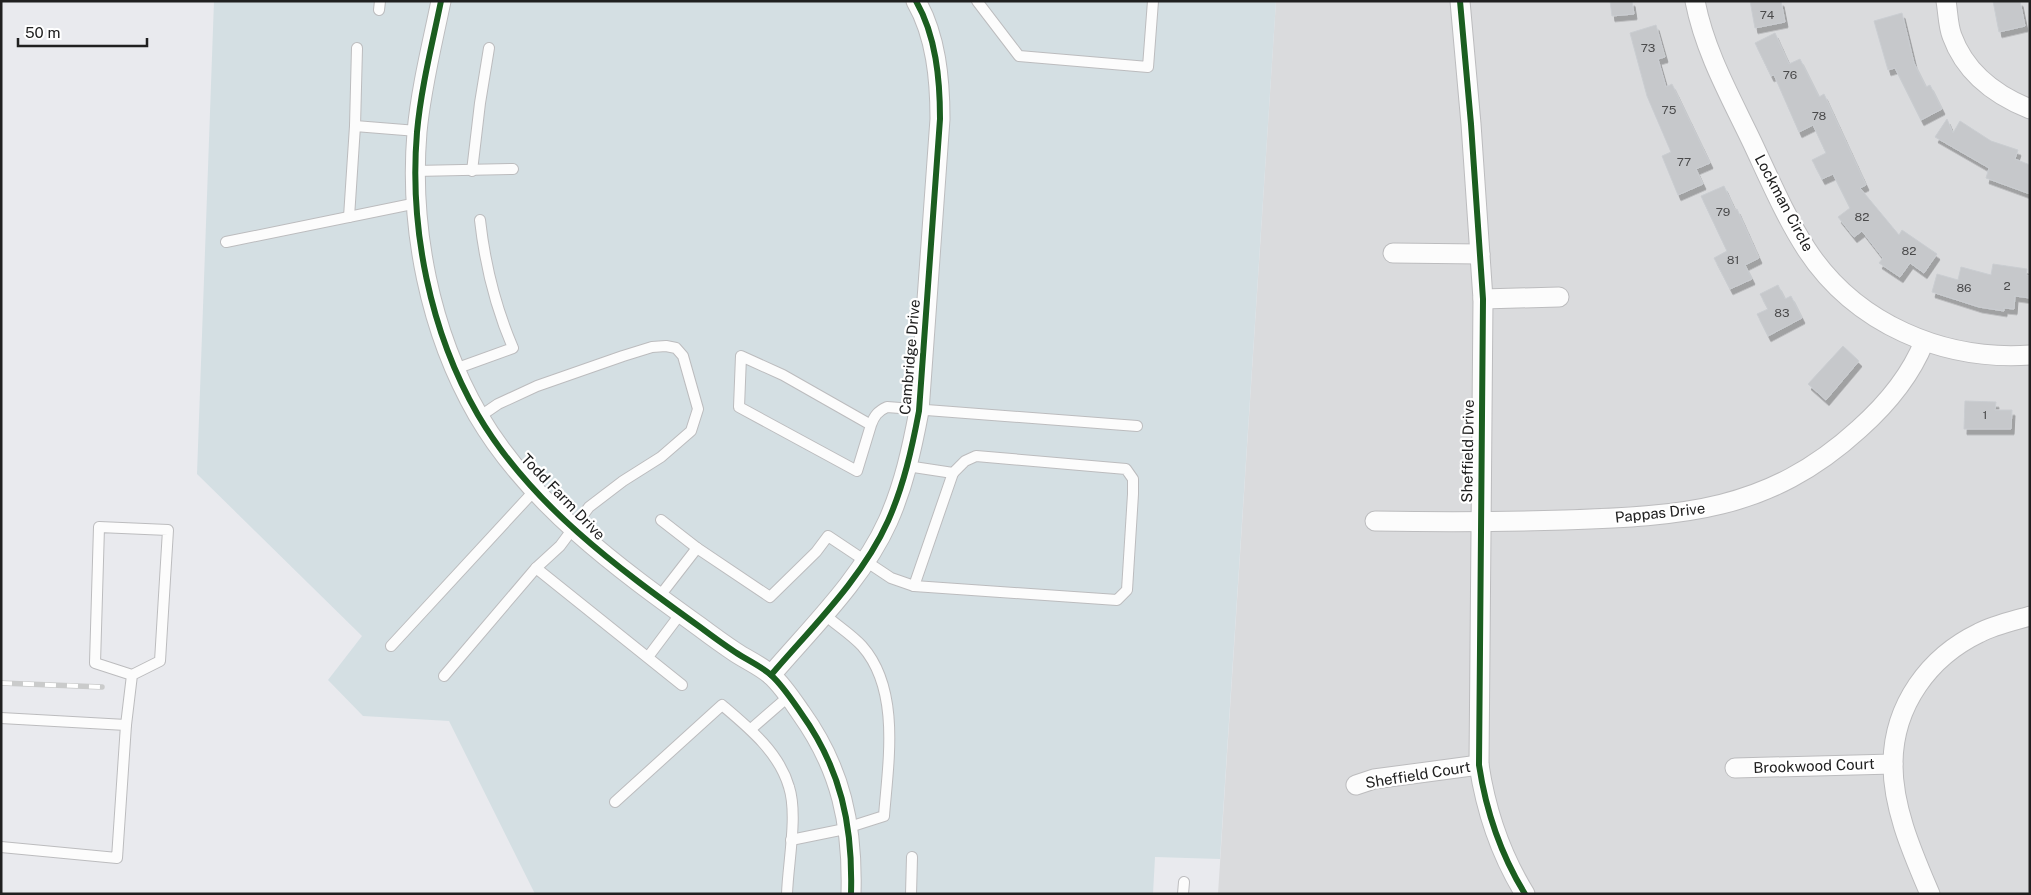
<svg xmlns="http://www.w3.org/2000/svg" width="2031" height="895" font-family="'Public Sans',sans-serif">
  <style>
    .residential { fill: #dadbdd }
    .commercial { fill: #d4dfe3 }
    .building { fill: #c6c8cb; stroke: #cacdd1; filter: url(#shadow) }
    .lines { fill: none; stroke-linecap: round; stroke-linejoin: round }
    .service-casing { stroke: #bcbcbe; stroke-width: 12 }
    .minor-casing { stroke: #bcbcbe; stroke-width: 21 }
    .service { stroke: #fcfcfc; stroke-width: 10 }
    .minor { stroke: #fcfcfc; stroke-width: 19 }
    .rail-casing { stroke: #cacbcb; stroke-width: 5.5 }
    .rail { stroke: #fff; stroke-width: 4; stroke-dasharray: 11; stroke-linecap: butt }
    .cycleway-casing { stroke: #fff; stroke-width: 9 }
    .cycleway { stroke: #1b5e20; stroke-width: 6 }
    .labels { text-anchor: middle; stroke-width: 4.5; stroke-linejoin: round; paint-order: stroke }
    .number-label { font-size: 12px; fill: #4a4a4b }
    .street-label { font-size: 15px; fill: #202020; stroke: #fff }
  </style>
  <defs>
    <filter id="shadow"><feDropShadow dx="3" dy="5.5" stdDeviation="0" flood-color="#0004"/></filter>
  </defs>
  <rect width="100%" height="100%" fill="#e9eaee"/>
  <polygon class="residential" points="1276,1 2030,1 2030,894 1218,894"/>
  <polygon class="commercial" points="214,1 1276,1 1220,859 1155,857 1153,894 535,894 449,721 363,716 328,680 362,636 197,474"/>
  <g class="building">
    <polygon points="1610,1 1632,1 1634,14 1612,16"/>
    <polygon points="1750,1 1781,1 1785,22 1755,28"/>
    <polygon points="1993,1 2020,1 2025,26 1999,32"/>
    <polygon points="1902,13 1914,63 1926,87 1930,85 1942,109 1921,120 1895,68 1888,70 1874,21"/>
    <polygon points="1656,25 1665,57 1658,59 1666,87 1672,84 1710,163 1696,169 1703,184 1678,195 1662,156 1671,152 1647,96 1630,33"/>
    <polygon points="1775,33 1789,64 1800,59 1819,97 1824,94 1866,185 1860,188 1899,235 1902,230 1937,254 1924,273 1910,263 1900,277 1879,263 1883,258 1862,231 1854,237 1838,217 1850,208 1833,174 1822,179 1812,160 1826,153 1813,125 1799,132 1774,75 1771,76 1755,43"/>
    <polygon points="1947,119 1953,133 1960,121 1991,141 2018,150 2015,159 2030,165 2030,194 1986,178 1989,168 1935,137"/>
    <polygon points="1724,186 1735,210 1737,209 1759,258 1745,265 1752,279 1730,289 1714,258 1727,251 1701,196"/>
    <polygon points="1993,264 2027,269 2026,275 2030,276 2030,298 2015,296 2014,309 2004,308 2004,311 1979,307 1932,292 1937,274 1958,280 1961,267 1991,275"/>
    <polygon points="1778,285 1785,299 1791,296 1802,318 1768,336 1757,314 1768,309 1760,294"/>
    <polygon points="1843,346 1859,361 1826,400 1808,384"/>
    <polygon points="1965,401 1996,402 1995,410 2012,410 2011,429 1964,429"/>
  </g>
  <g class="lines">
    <g class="service-casing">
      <g id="service">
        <polyline points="977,1 1019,56 1148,67 1153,1"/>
        <polyline points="379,10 380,1"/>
        <polyline points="355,126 357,48"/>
        <polyline points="415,171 513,169"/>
        <polyline points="472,171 480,103 489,48"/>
        <polyline points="349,217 355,126 417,131"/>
        <polyline points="226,242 417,203"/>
        <path d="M455,369L513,348C495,306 485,265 480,220"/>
        <path d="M871,425L783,375L741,356L739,407L857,471L871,425C874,416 878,411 887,407L1137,426"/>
        <polyline points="661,520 697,548 770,597 816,552 828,536 891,578 914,586 1117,600 1127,590 1133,494 1133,479 1126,469 976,456 965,461 953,473 907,466"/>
        <polyline points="536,568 682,685"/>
        <polyline points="914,586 953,473"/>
        <polyline points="659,597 697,548"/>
        <polyline points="391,646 535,490"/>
        <polyline points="648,657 681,613"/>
        <polyline points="444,676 536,568 560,546 589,507 623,481 661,457 691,431 698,409 683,356 676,348 666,346 652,347 623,356 537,386 498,404 479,417"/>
        <polyline points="1,718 126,725 117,858 1,847"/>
        <polyline points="126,725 132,675 160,661 168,530 99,527 95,663 132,675"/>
        <polyline points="751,729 789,696"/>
        <path d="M615,802L722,705C748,727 779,752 789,787C798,815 788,863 787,894"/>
        <path d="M791,840L840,830L884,816C888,763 901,690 862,646C851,634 836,625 824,614"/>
        <polyline points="911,894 912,857"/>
        <polyline points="1183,894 1184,882"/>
      </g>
    </g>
    <g class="minor-casing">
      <g id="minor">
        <path d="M441,1C432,45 421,88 417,132C409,228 430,332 478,415C530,504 618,568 700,627C712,636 723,644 735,652C747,660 761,666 771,675C783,686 792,700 801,713C841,769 853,825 851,894"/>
        <path d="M1460,1L1471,124L1483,299L1479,765C1486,811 1501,855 1525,894"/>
        <path d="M1695,1C1705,52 1730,96 1752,142C1769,178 1785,216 1807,250C1856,324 1943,361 2030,355"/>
        <path d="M1946,1C1948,12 1948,26 1952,36C1965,72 1995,95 2030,109"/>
        <polyline points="1393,253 1480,254"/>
        <polyline points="1483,299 1559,297"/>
        <path d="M1375,521C1438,522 1501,522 1564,520C1682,516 1768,512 1859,429C1887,404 1910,377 1924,342"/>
        <path d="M771,675C812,627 862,579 888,521C904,485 912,448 919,411L940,119C940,79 936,36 916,1"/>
        <polyline points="1735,768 1893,764"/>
        <polyline points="1356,785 1374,779 1479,765"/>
        <path d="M1930,894C1913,854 1892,807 1893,762C1894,705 1929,657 1979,633C1994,625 2013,621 2030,616"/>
      </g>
    </g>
    <use href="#service" class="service"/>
    <use href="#minor" class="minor"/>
    <g class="rail-casing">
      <polyline id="rail" points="1,683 102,687"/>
    </g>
    <use href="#rail" class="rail"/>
    <g class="cycleway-casing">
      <g id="cycleway">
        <path d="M441,1C432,45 421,88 417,132C409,228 430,332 478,415C530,504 618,568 700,627C712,636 723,644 735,652C747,660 761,666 771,675C783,686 792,700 801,713C841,769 853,825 851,894"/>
        <path d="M1460,1L1471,124L1483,299L1479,765C1486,811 1501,855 1525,894"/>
        <path d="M771,675C812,627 862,579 888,521C904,485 912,448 919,411L940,119C940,79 936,36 916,1"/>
      </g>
    </g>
    <use href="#cycleway" class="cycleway"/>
  </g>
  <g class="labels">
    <g class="number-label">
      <text x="1767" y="19">74</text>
      <text x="1648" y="52">73</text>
      <text x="1790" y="79">76</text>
      <text x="1669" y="114">75</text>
      <text x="1819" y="120">78</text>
      <text x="1684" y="166">77</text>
      <text x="1723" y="216">79</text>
      <text x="1862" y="221">82</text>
      <text x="1909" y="255">82</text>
      <text x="1733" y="264">81</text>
      <text x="2007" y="290">2</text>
      <text x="1964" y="292">86</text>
      <text x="1782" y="317">83</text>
      <text x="1985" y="419">1</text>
    </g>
    <g class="street-label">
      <text transform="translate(1784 203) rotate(62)" y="5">Lockman Circle</text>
      <text transform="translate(910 357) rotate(-85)" y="5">Cambridge Drive</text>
      <text transform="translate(1468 451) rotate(-89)" y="5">Sheffield Drive</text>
      <text transform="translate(563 497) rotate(46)" y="5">Todd Farm Drive</text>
      <text transform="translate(1660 513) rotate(-6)" y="5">Pappas Drive</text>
      <text transform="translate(1814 766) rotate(-2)" y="5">Brookwood Court</text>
      <text transform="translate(1418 775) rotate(-9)" y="5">Sheffield Court</text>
    </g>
  </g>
  <rect width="2031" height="895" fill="none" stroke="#202020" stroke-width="5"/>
  <path d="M18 38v8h129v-8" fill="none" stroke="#202020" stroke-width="2.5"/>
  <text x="25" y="38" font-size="15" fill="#202020" stroke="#ffffff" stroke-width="4" paint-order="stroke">50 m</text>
</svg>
